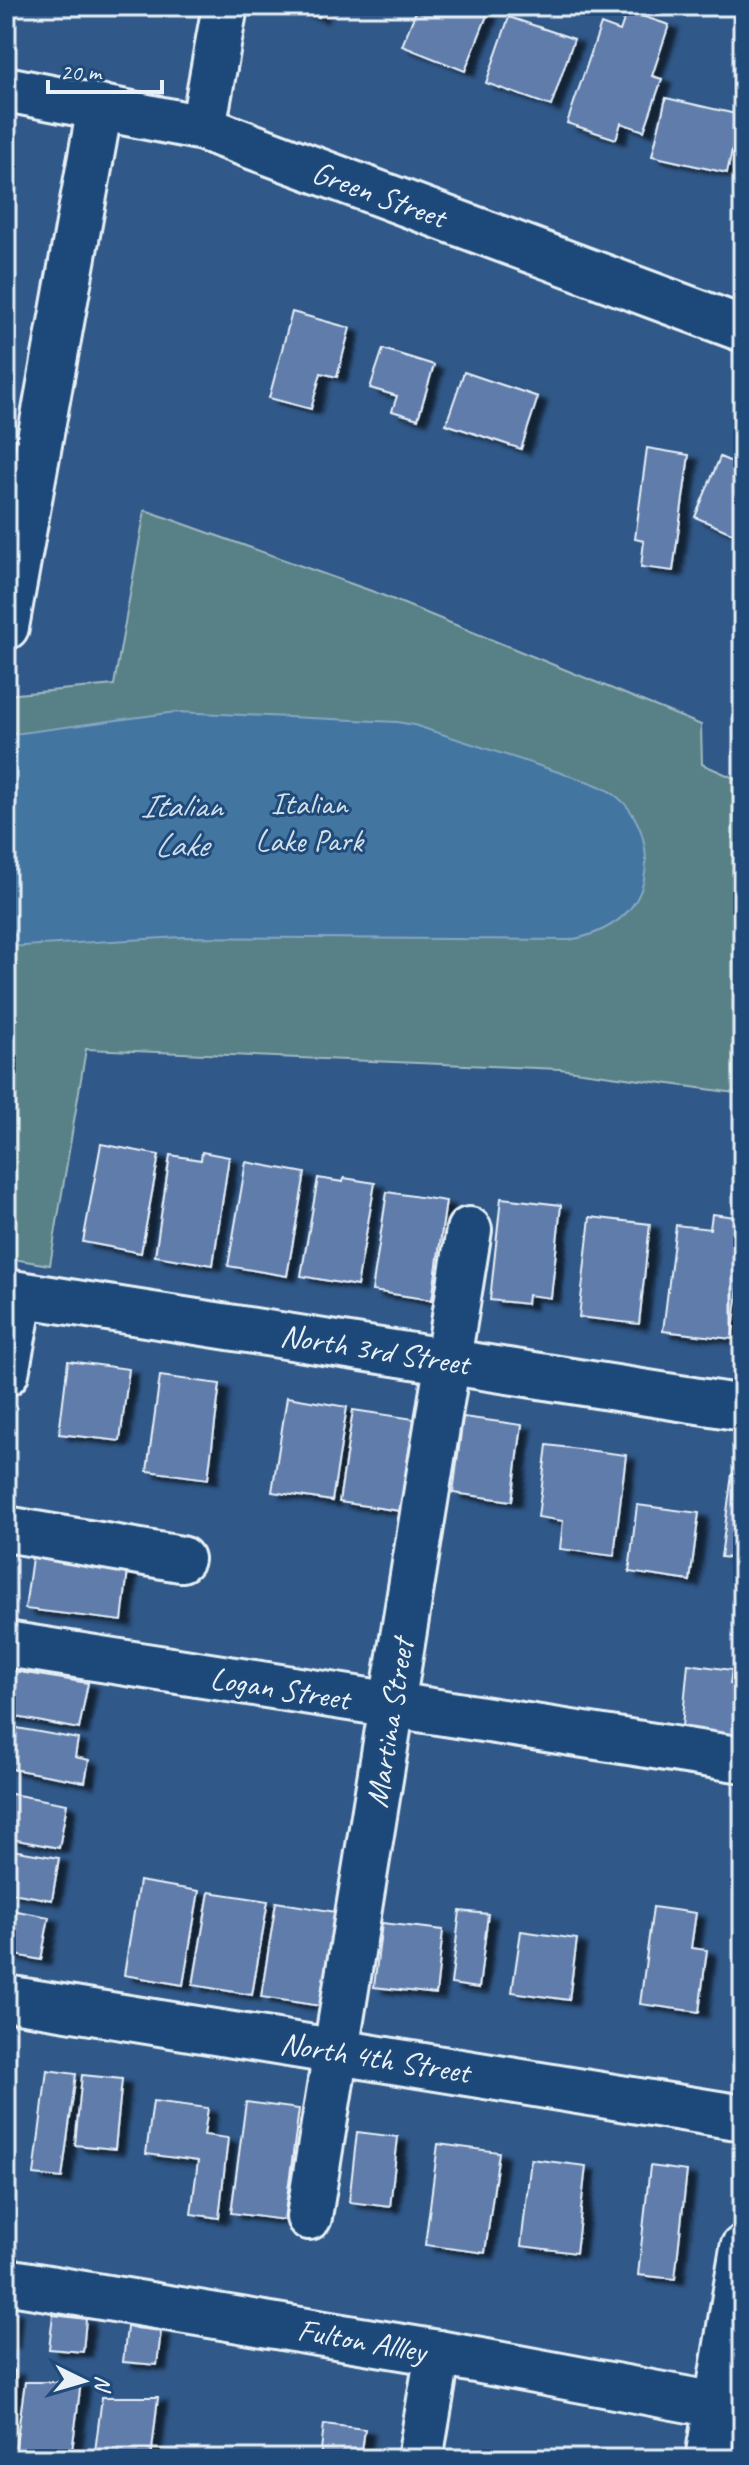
<svg xmlns="http://www.w3.org/2000/svg" width="749" height="2465" font-family="Caveat,sans-serif">
  <style>
    .green { fill: #588187; stroke: #a0b9c0; stroke-width: 2 }
    .water { fill: #4375a0; stroke: #85a7c3; stroke-width: 2 }
    .building { fill: #5f7cab; stroke: #e8f1f8; stroke-width: 2; filter: url(#shadow) }
    .lines { fill: none; stroke-linecap: round; stroke-linejoin: round }
    .minor-casing { stroke: #e8f1f8; stroke-width: 50 }
    .minor { stroke: #1f4a7a; stroke-width: 44 }
    .labels { text-anchor: middle; stroke-width: 6; stroke-linejoin: round; paint-order: stroke }
    .street-label { font-size: 32px; fill: #e8f1f8; stroke: #1f4a7a }
    .park-label { font-size: 32px; fill: #d2e0e7; stroke: #1f4a7a }
    .water-label { font-size: 34px; font-style: italic; fill: #cfdeeb; stroke: #1f4a7a }
  </style>
  <defs>
    <filter id="shadow"><feDropShadow dx="9" dy="5" stdDeviation="2" flood-color="#0009"/></filter>
  </defs>
  <rect width="100%" height="100%" fill="#305888"/>
  <filter id="ink" filterUnits="userSpaceOnUse"><feTurbulence type="fractalNoise" baseFrequency=".0125" numOctaves="2"/><feDisplacementMap in="SourceGraphic" scale="16" xChannelSelector="R" yChannelSelector="G"/><feConvolveMatrix kernelMatrix="1 2 1 2 8 2 1 2 1" color-interpolation-filters="sRGB"/></filter>
  <g filter="url(#ink)">
    <polygon class="green" points="145,510 377,593 701,725 702,764 743,782 743,1094 560,1069 86,1049 50,1265 6,1258 6,695 114,685"/>
    <path class="water" d="M176,712L397,722L414,725L589,782C597,785 605,788 612,793C648,816 658,877 629,910C613,928 592,936 569,940L182,937L6,947V735Z"/>
    <g class="building">
      <polygon points="289,6 322,6 319,17"/>
      <polygon points="418,6 471,6 488,13 465,71 402,46"/>
      <polygon points="627,11 669,25 652,76 662,79 644,131 621,123 616,139 567,123 601,24 620,31"/>
      <polygon points="509,17 574,39 551,106 486,83"/>
      <polygon points="666,98 740,115 727,173 652,156"/>
      <polygon points="292,312 350,328 337,377 321,373 311,409 269,398"/>
      <polygon points="383,349 434,365 418,419 392,411 397,396 370,388"/>
      <polygon points="464,372 538,397 521,449 446,424"/>
      <polygon points="647,448 689,455 673,571 641,567 644,541 635,539"/>
      <polygon points="720,457 743,467 743,538 695,517"/>
      <polygon points="101,1144 159,1155 141,1253 83,1242"/>
      <polygon points="202,1152 229,1157 213,1265 155,1256 170,1155 201,1160"/>
      <polygon points="246,1162 305,1173 287,1276 228,1266"/>
      <polygon points="318,1178 343,1182 344,1178 375,1183 357,1286 301,1276"/>
      <polygon points="387,1192 446,1201 432,1300 372,1291"/>
      <polygon points="501,1198 561,1205 551,1298 528,1295 527,1304 490,1300"/>
      <polygon points="712,1214 743,1218 743,1250 732,1339 663,1331 676,1225 710,1229"/>
      <polygon points="590,1217 650,1224 639,1324 579,1317"/>
      <polygon points="68,1361 129,1369 120,1441 59,1434"/>
      <polygon points="160,1376 220,1384 208,1479 147,1471"/>
      <polygon points="287,1397 347,1407 332,1501 272,1492"/>
      <polygon points="353,1410 414,1419 400,1511 339,1502"/>
      <polygon points="463,1417 522,1425 512,1501 453,1493"/>
      <polygon points="547,1445 626,1455 614,1556 560,1549 563,1521 538,1517"/>
      <polygon points="732,1474 743,1475 743,1559 721,1557"/>
      <polygon points="637,1505 699,1513 690,1581 629,1572"/>
      <polygon points="33,1550 129,1561 122,1621 25,1609"/>
      <polygon points="688,1664 732,1670 730,1684 743,1686 743,1745 681,1737"/>
      <polygon points="13,1671 88,1683 79,1729 6,1715"/>
      <polygon points="6,1726 78,1739 75,1757 89,1760 85,1782 6,1768"/>
      <polygon points="6,1793 67,1804 59,1848 6,1838"/>
      <polygon points="6,1849 59,1858 52,1900 6,1892"/>
      <polygon points="139,1881 199,1891 183,1985 124,1975"/>
      <polygon points="209,1892 268,1901 252,1995 193,1985"/>
      <polygon points="276,1902 336,1912 321,2006 261,1997"/>
      <polygon points="653,1907 696,1913 691,1948 707,1950 699,2012 640,2004"/>
      <polygon points="6,1909 49,1917 41,1960 6,1953"/>
      <polygon points="460,1911 488,1914 479,1988 451,1984"/>
      <polygon points="382,1923 443,1930 436,1994 374,1987"/>
      <polygon points="521,1931 577,1939 569,2000 512,1992"/>
      <polygon points="47,2070 76,2074 62,2178 34,2175"/>
      <polygon points="82,2075 122,2079 115,2149 75,2145"/>
      <polygon points="153,2101 208,2108 204,2135 228,2138 219,2218 191,2214 198,2161 146,2154"/>
      <polygon points="246,2102 299,2109 284,2220 231,2213"/>
      <polygon points="357,2132 398,2137 390,2207 349,2202"/>
      <polygon points="438,2144 499,2152 485,2253 425,2245"/>
      <polygon points="531,2159 586,2166 576,2253 521,2246"/>
      <polygon points="650,2166 687,2171 675,2279 638,2275"/>
      <polygon points="6,2309 13,2310 10,2343 6,2343"/>
      <polygon points="53,2315 86,2319 83,2352 49,2349"/>
      <polygon points="127,2327 161,2331 157,2365 123,2362"/>
      <polygon points="6,2371 15,2371 6,2451"/>
      <polygon points="25,2382 81,2382 71,2459 14,2459"/>
      <polygon points="102,2397 158,2397 151,2459 94,2459"/>
      <polygon points="324,2424 365,2429 361,2459 320,2459"/>
    </g>
    <g class="lines">
      <g class="minor-casing">
        <g id="minor">
          <polyline points="6,89 203,128 743,329"/>
          <polyline points="203,128 225,6"/>
          <polyline points="6,627 100,107"/>
          <polyline points="6,1292 743,1408"/>
          <polyline points="6,1373 21,1295"/>
          <polyline points="6,1529 181,1559"/>
          <polyline points="6,1644 743,1760"/>
          <polyline points="6,1998 743,2118"/>
          <polyline points="309,2217 469,1230"/>
          <polyline points="6,2281 438,2353 743,2410"/>
          <polyline points="420,2459 438,2353"/>
          <polyline points="708,2459 743,2248"/>
        </g>
      </g>
      <use href="#minor" class="minor"/>
    </g>
  </g>
  <g class="labels">
    <g class="street-label">
      <text transform="translate(379 194) rotate(20)" y="11">Green Street</text>
      <text transform="translate(375 1349) rotate(9)" y="11">North 3rd Street</text>
      <text transform="translate(280 1688) rotate(9)" y="11">Logan Street</text>
      <text transform="translate(389 1723) rotate(-81)" y="11">Martina Street</text>
      <text transform="translate(375 2057) rotate(9)" y="11">North 4th Street</text>
      <text transform="translate(362 2340) rotate(10)" y="11">Fulton Allley</text>
    </g>
    <g class="park-label">
      <text x="309" y="814">Italian<tspan x="309" dy="37">Lake Park</tspan></text>
    </g>
    <g class="water-label">
      <text x="181" y="817">Italian<tspan x="181" dy="39">Lake</tspan></text>
    </g>
  </g>
  <rect width="749" height="2465" fill="none" stroke="#1f4a7a" stroke-width="32"/>
  <rect x="16" y="16" width="717" height="2433" fill="none" stroke="#e8f1f8" stroke-width="3" filter="url(#ink)"/>
  <g transform="translate(84 2381) rotate(95)" stroke="#1f4a7a" stroke-width="6" paint-order="stroke">
  <path d="M0-6L14 30L0 20L-14 30Z" fill="#e8f1f8"/>
  <text y="-12" font-size="22" font-weight="bold" text-anchor="middle" fill="#e8f1f8">N</text>
  </g>
  <path d="M48 80v12h114v-12" fill="none" stroke="#e8f1f8" stroke-width="4"/>
  <text x="60" y="80" font-size="24" fill="#e8f1f8" stroke="#1f4a7a" stroke-width="6" paint-order="stroke">20 m</text>
</svg>
